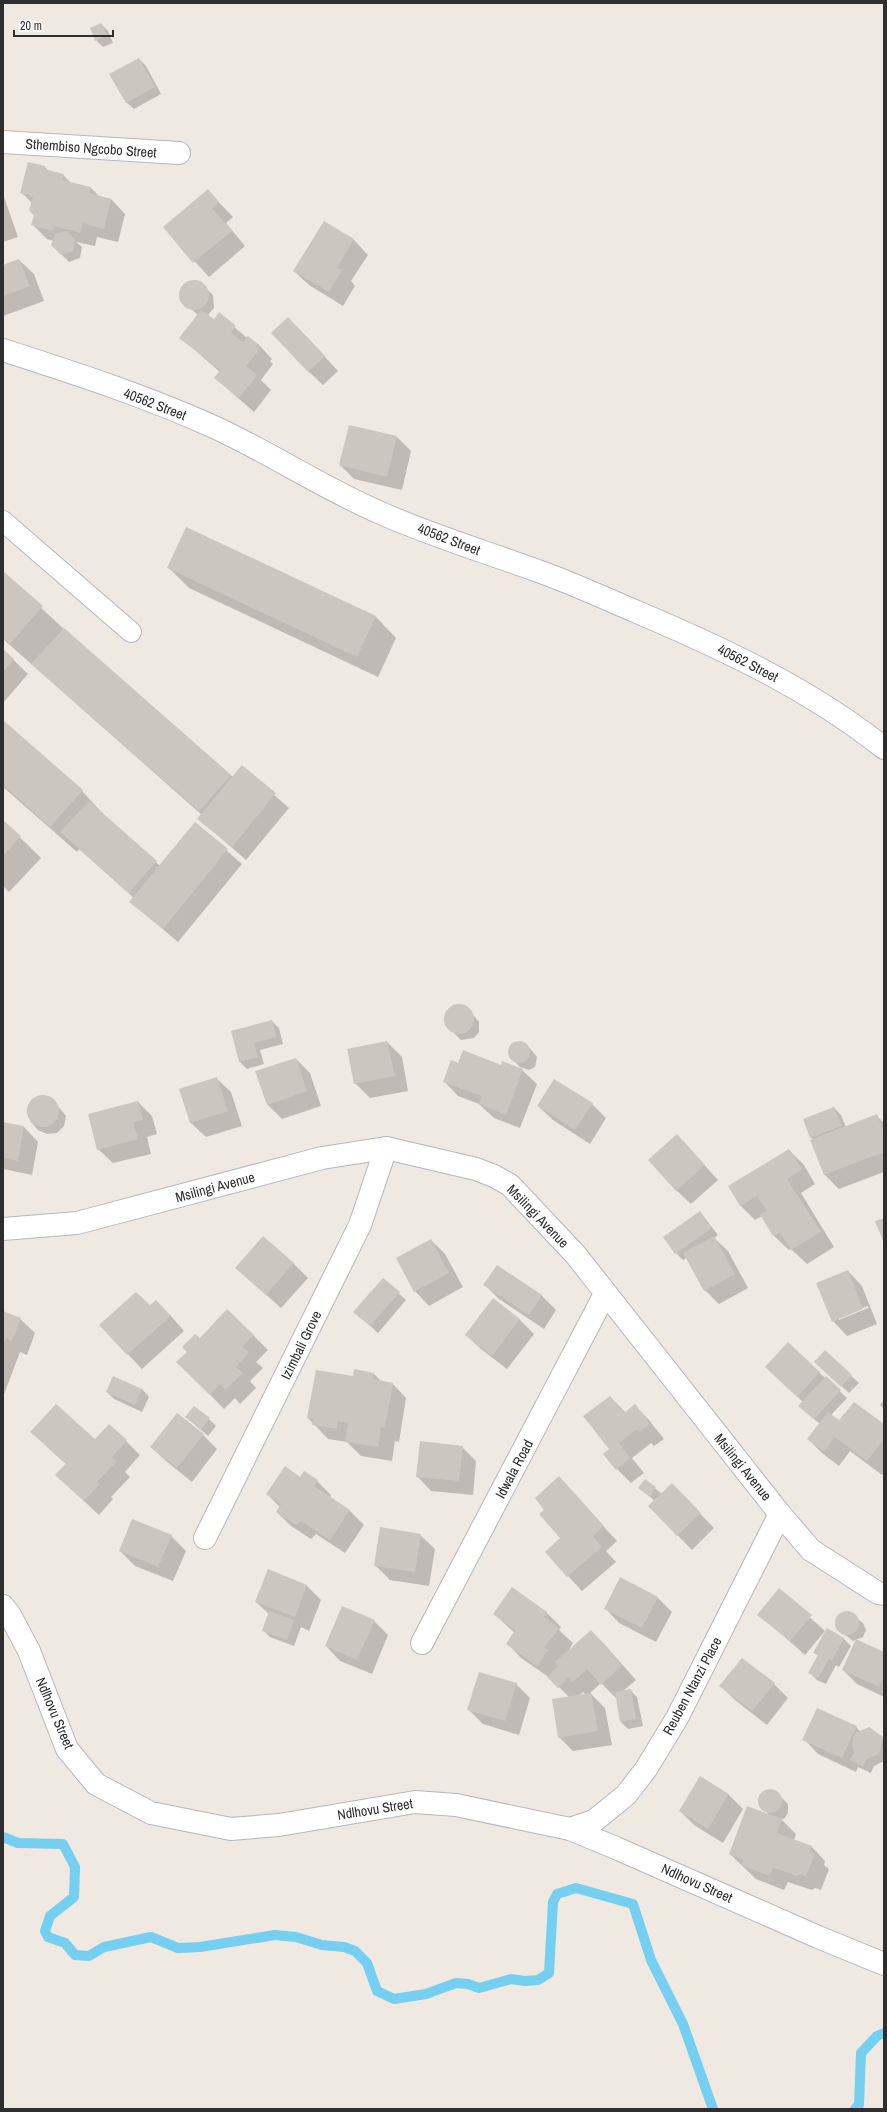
<svg xmlns="http://www.w3.org/2000/svg" width="887" height="2112" font-family="'Archivo Narrow',sans-serif">
  <style>
    .shadow { fill: #0003; fill-rule: evenodd }
    .lines { fill: none; stroke-linecap: round; stroke-linejoin: round }
    .stream { stroke: #75cff0; stroke-width: 10 }
    .building { fill: #cbc7bf }
    .lane-casing { stroke: #b4b7c1; stroke-width: 22 }
    .street-casing { stroke: #b4b7c1; stroke-width: 24 }
    .lane { stroke: #fff; stroke-width: 20 }
    .street { stroke: #fff; stroke-width: 22 }
    .labels { text-anchor: middle; stroke-width: 3; stroke-linejoin: round; paint-order: stroke }
    .street-label { font-size: 14px; fill: #2e2e2e; stroke: #fff }
  </style>
  <rect width="100%" height="100%" fill="#efe9e1"/>
  <g class="shadow">
    <polygon points="101,24 108,31 113,43 103,47 96,40"/>
    <polygon points="139,59 146,66 161,94 134,109 126,102"/>
    <polygon points="28,163 45,167 49,172 63,175 71,183 91,188 100,197 111,199 125,214 118,242 97,237 95,246 76,242 82,247 80,258 69,262 52,245 53,241 47,239 33,225 35,216 30,211 32,203 21,192"/>
    <polygon points="208,191 233,217 226,223 245,246 209,277 164,228"/>
    <polygon points="3,194 18,237 3,242"/>
    <polygon points="324,222 354,240 368,255 351,281 355,286 343,306 309,285 294,271"/>
    <polygon points="19,260 34,274 44,301 3,316 3,274"/>
    <polygon points="190,281 199,282 213,295 214,308 207,316 214,321 219,314 247,338 248,337 258,344 272,359 270,361 273,364 261,380 271,390 254,412 215,378 220,372 181,338 198,315 181,300 180,291"/>
    <polygon points="303,333 338,371 323,385 308,371"/>
    <polygon points="397,437 411,451 402,490 354,479 340,465"/>
    <polygon points="187,528 376,617 396,638 378,677 189,588 168,567"/>
    <polygon points="3,573 63,628 233,777 242,767 289,808 246,860 199,819 202,815 3,639"/>
    <polygon points="3,650 28,674 3,703"/>
    <polygon points="3,721 82,791 107,818 160,866 195,823 242,864 178,942 131,902 134,898 79,849 77,852 3,787"/>
    <polygon points="3,821 41,858 9,892 3,886"/>
    <polygon points="461,1006 470,1011 479,1022 479,1032 474,1038 461,1040 447,1026 445,1018 446,1013 453,1007"/>
    <polygon points="272,1021 279,1028 283,1044 260,1050 264,1064 247,1069 240,1062 232,1032"/>
    <polygon points="387,1042 402,1057 408,1091 370,1098 355,1083"/>
    <polygon points="516,1042 526,1044 533,1052 537,1057 535,1067 529,1070 520,1067 512,1059 509,1053 510,1047"/>
    <polygon points="296,1059 310,1073 321,1106 282,1119 267,1104"/>
    <polygon points="458,1064 522,1070 537,1084 520,1128 494,1118 479,1104 458,1096 444,1081"/>
    <polygon points="216,1078 231,1092 242,1126 206,1137 191,1123 180,1089"/>
    <polygon points="38,1096 48,1097 53,1100 66,1116 64,1126 57,1133 47,1134 38,1130 31,1122 27,1112 30,1102"/>
    <polygon points="138,1102 152,1116 157,1134 147,1137 151,1154 113,1163 98,1149"/>
    <polygon points="592,1104 606,1118 590,1144 553,1120 538,1106"/>
    <polygon points="834,1108 841,1115 846,1127 877,1116 884,1123 884,1172 839,1189 825,1175 811,1141 813,1140 811,1137"/>
    <polygon points="3,1123 24,1127 38,1142 32,1175 3,1169"/>
    <polygon points="677,1135 718,1180 691,1204 676,1190"/>
    <polygon points="789,1150 804,1165 815,1184 801,1193 834,1247 807,1264 791,1249 789,1250 774,1236 762,1216 755,1220 741,1206 729,1187"/>
    <polygon points="700,1212 718,1235 714,1238 728,1251 748,1288 719,1304 705,1290 687,1258 683,1260 676,1253"/>
    <polygon points="431,1240 445,1254 463,1287 429,1306 415,1291"/>
    <polygon points="293,1263 308,1278 281,1308 236,1268"/>
    <polygon points="497,1266 542,1296 556,1310 544,1329 499,1299 485,1285"/>
    <path d="M848,1271L862,1286L877,1324L847,1336L833,1321ZM868,1306V1308L839,1320V1318Z"/>
    <polygon points="383,1279 406,1300 378,1333 355,1312"/>
    <polygon points="150,1306 170,1315 184,1331 142,1369 100,1325"/>
    <polygon points="3,1313 20,1319 35,1333 27,1355 20,1352 3,1397"/>
    <polygon points="519,1319 534,1334 507,1369 481,1349 466,1335"/>
    <polygon points="253,1335 268,1350 256,1362 263,1368 250,1381 256,1388 240,1404 235,1398 224,1409 178,1362 200,1339"/>
    <polygon points="788,1344 847,1398 831,1415 840,1421 884,1426 884,1472 882,1475 850,1451 839,1466 822,1453 808,1439 820,1424 807,1413 803,1402 781,1381"/>
    <polygon points="825,1352 859,1383 849,1393 823,1369"/>
    <polygon points="374,1374 381,1381 392,1383 406,1398 399,1442 395,1441 392,1461 361,1456 347,1442 328,1439 308,1418 354,1377"/>
    <polygon points="142,1389 149,1397 142,1412 114,1399 107,1392"/>
    <polygon points="610,1397 626,1413 635,1406 649,1420 664,1439 654,1446 651,1443 632,1458 644,1473 631,1483 617,1469 610,1450"/>
    <polygon points="884,1400 884,1409 880,1405"/>
    <polygon points="186,1417 209,1419 216,1426 208,1436"/>
    <polygon points="203,1435 217,1449 192,1482 166,1461 151,1447"/>
    <polygon points="95,1441 126,1441 140,1455 125,1472 130,1477 111,1497 113,1499 99,1515 56,1475 66,1464 46,1446"/>
    <polygon points="462,1447 476,1461 473,1495 431,1491 417,1476"/>
    <polygon points="300,1478 317,1481 331,1495 330,1498 350,1511 364,1525 345,1553 316,1534 311,1539 291,1526 277,1512 280,1507 267,1494"/>
    <polygon points="559,1478 617,1541 606,1551 616,1562 582,1591 546,1552 561,1538 546,1510"/>
    <polygon points="645,1480 662,1494 686,1499 714,1528 692,1550 649,1506 655,1501 640,1488"/>
    <polygon points="420,1535 435,1549 429,1586 390,1580 375,1565"/>
    <polygon points="171,1536 186,1551 173,1581 135,1566 120,1551"/>
    <polygon points="268,1571 307,1586 321,1600 309,1631 301,1627 294,1646 270,1637 263,1630 269,1614 256,1602"/>
    <polygon points="621,1578 658,1598 672,1612 656,1642 619,1623 605,1608"/>
    <path d="M512,1588L547,1613L561,1627L559,1630L573,1643L567,1653L591,1631L605,1645L636,1680L623,1691L630,1690L637,1697L643,1726L628,1729L621,1722L617,1697L616,1698L601,1683L590,1693L605,1708L612,1745L573,1751L559,1737L569,1697L550,1678L521,1658L507,1643L515,1633L494,1614ZM583,1692L586,1695L579,1696Z"/>
    <polygon points="779,1590 825,1631 805,1655 759,1614"/>
    <polygon points="848,1612 863,1623 866,1630 863,1637 853,1641 839,1630 836,1620 839,1615"/>
    <polygon points="374,1621 388,1635 372,1674 340,1661 326,1646"/>
    <polygon points="827,1630 844,1639 851,1646 839,1667 836,1665 826,1684 817,1680 810,1673 819,1656 815,1653"/>
    <polygon points="884,1653 884,1697 857,1684 843,1670"/>
    <polygon points="516,1684 530,1698 519,1735 483,1724 469,1710"/>
    <polygon points="774,1684 788,1698 767,1725 735,1700 721,1686"/>
    <polygon points="856,1727 861,1732 884,1739 884,1761 874,1766 871,1773 858,1767 856,1772 818,1754 804,1739"/>
    <polygon points="700,1778 729,1795 743,1809 723,1843 694,1825 680,1811"/>
    <polygon points="767,1790 775,1791 788,1804 788,1813 784,1819 781,1819 796,1834 794,1840 811,1846 825,1861 824,1865 829,1869 821,1890 815,1888 812,1890 788,1882 784,1890 756,1879 730,1854 769,1815 759,1802 761,1795"/>
  </g>
  <g class="lines">
    <g class="stream">
      <polyline points="3,1837 18,1843 63,1844 75,1867 74,1897 50,1916 45,1931 48,1937 65,1943 75,1955 89,1956 104,1947 151,1937 178,1948 200,1947 275,1935 296,1937 322,1945 344,1947 355,1951 367,1963 377,1991 394,1999 426,1994 456,1983 468,1984 479,1988 511,1979 525,1981 538,1980 549,1973 553,1902 557,1894 576,1888 633,1904 651,1960 683,2024 713,2109"/>
      <polyline points="855,2109 859,2105 861,2053 877,2036 884,2033"/>
    </g>
  </g>
  <g class="building">
    <polygon points="101,23 107,35 95,41 90,28"/>
    <polygon points="139,58 155,87 126,103 109,74"/>
    <polygon points="28,162 45,166 44,169 64,174 62,180 91,187 90,193 111,199 104,229 83,223 80,233 54,226 53,231 31,225 35,213 29,211 33,196 20,193"/>
    <polygon points="208,189 219,202 212,208 232,231 193,263 163,227"/>
    <polygon points="324,221 354,239 337,268 342,270 329,292 293,271"/>
    <polygon points="67,231 75,239 73,251 61,255 51,245 56,233"/>
    <polygon points="19,259 30,286 3,296 3,265"/>
    <circle cx="194" cy="295" r="15"/>
    <polygon points="201,310 214,319 219,312 236,326 231,333 243,342 248,336 258,344 256,346 260,349 246,366 257,375 239,398 214,378 220,370 179,338"/>
    <polygon points="288,317 325,356 308,372 271,333"/>
    <polygon points="349,425 397,436 387,477 339,465"/>
    <polygon points="186,527 376,616 357,657 167,568"/>
    <polygon points="3,571 43,606 10,644 3,638"/>
    <polygon points="64,628 231,775 199,811 31,664"/>
    <polygon points="3,649 14,659 3,672"/>
    <polygon points="3,720 83,790 50,827 3,785"/>
    <polygon points="242,765 276,793 232,847 197,819"/>
    <polygon points="89,801 157,861 129,893 60,832"/>
    <polygon points="3,820 21,836 3,856"/>
    <polygon points="195,822 228,849 163,929 129,902"/>
    <circle cx="459" cy="1019" r="15"/>
    <polygon points="272,1020 276,1037 254,1043 258,1057 239,1062 231,1031"/>
    <circle cx="519" cy="1052" r="11"/>
    <polygon points="387,1041 395,1076 354,1084 347,1049"/>
    <polygon points="463,1050 501,1065 502,1061 523,1069 506,1115 479,1104 482,1096 443,1082 451,1060 458,1063"/>
    <polygon points="296,1058 307,1091 267,1105 255,1071"/>
    <polygon points="217,1077 228,1111 190,1123 179,1089"/>
    <polygon points="554,1079 593,1103 575,1130 537,1106"/>
    <circle cx="43" cy="1111" r="16"/>
    <polygon points="138,1101 143,1120 133,1122 138,1139 97,1150 88,1114"/>
    <polygon points="834,1107 842,1126 810,1138 803,1119"/>
    <polygon points="877,1114 884,1133 884,1152 824,1175 810,1140"/>
    <polygon points="3,1122 24,1126 18,1161 3,1158"/>
    <polygon points="677,1134 705,1165 676,1191 648,1160"/>
    <polygon points="789,1149 802,1169 787,1179 821,1232 791,1250 780,1233 773,1236 760,1215 767,1211 757,1196 740,1206 728,1186"/>
    <polygon points="700,1211 712,1228 675,1254 663,1237"/>
    <polygon points="884,1218 884,1243 875,1221"/>
    <polygon points="263,1236 294,1263 266,1295 235,1268"/>
    <polygon points="714,1236 735,1274 704,1291 683,1253"/>
    <polygon points="431,1239 449,1273 414,1292 396,1258"/>
    <polygon points="497,1265 542,1295 529,1315 483,1285"/>
    <polygon points="848,1270 863,1309 832,1322 816,1283"/>
    <polygon points="383,1278 400,1292 370,1326 353,1312"/>
    <polygon points="136,1292 150,1305 156,1300 171,1316 127,1355 99,1325"/>
    <polygon points="493,1298 520,1319 492,1356 465,1335"/>
    <polygon points="227,1309 254,1335 242,1347 249,1353 236,1367 243,1373 225,1390 220,1384 210,1395 176,1362 187,1352 182,1347 195,1334 200,1338"/>
    <polygon points="3,1311 21,1318 12,1341 6,1338 3,1345"/>
    <polygon points="788,1342 820,1372 797,1397 765,1367"/>
    <polygon points="825,1350 852,1375 841,1387 814,1362"/>
    <polygon points="354,1369 374,1373 373,1379 393,1383 385,1428 381,1427 378,1447 345,1442 348,1423 338,1421 337,1429 312,1425 313,1419 307,1418 316,1370 353,1376"/>
    <polygon points="113,1376 142,1389 135,1405 106,1392"/>
    <polygon points="826,1376 841,1390 814,1419 798,1406"/>
    <polygon points="610,1396 624,1413 635,1404 650,1424 639,1432 637,1429 619,1443 630,1458 616,1470 603,1454 609,1449 583,1416"/>
    <polygon points="854,1402 884,1424 884,1439 867,1461 835,1437 824,1452 807,1439 828,1412 839,1420"/>
    <polygon points="56,1404 95,1439 109,1424 127,1440 112,1457 116,1462 97,1482 100,1484 84,1501 55,1475 66,1463 30,1432"/>
    <polygon points="194,1406 210,1418 201,1430 185,1417"/>
    <polygon points="177,1413 204,1434 177,1468 150,1447"/>
    <polygon points="420,1441 463,1446 459,1481 416,1477"/>
    <polygon points="285,1466 300,1477 304,1471 318,1480 314,1486 350,1510 330,1540 301,1521 296,1525 276,1512 281,1504 266,1494"/>
    <polygon points="559,1476 604,1526 593,1536 602,1547 567,1577 545,1552 560,1538 539,1514 544,1510 535,1498"/>
    <polygon points="645,1479 656,1487 650,1497 638,1488"/>
    <polygon points="672,1483 701,1513 677,1536 648,1506"/>
    <polygon points="132,1519 172,1535 158,1567 119,1551"/>
    <polygon points="380,1527 421,1534 415,1572 374,1566"/>
    <polygon points="268,1569 307,1585 295,1617 255,1602"/>
    <polygon points="620,1577 658,1597 642,1628 604,1609"/>
    <polygon points="512,1587 547,1612 544,1617 559,1628 544,1648 548,1650 537,1666 506,1644 515,1630 493,1614"/>
    <polygon points="779,1588 812,1615 790,1641 757,1615"/>
    <polygon points="342,1606 375,1620 357,1660 325,1646"/>
    <polygon points="269,1611 294,1620 287,1640 262,1631"/>
    <circle cx="847" cy="1623" r="12"/>
    <polygon points="827,1628 844,1638 832,1661 829,1659 818,1678 808,1673 818,1655 813,1653"/>
    <polygon points="591,1630 622,1665 601,1685 587,1669 572,1683 568,1678 558,1688 547,1677 558,1666 555,1662"/>
    <polygon points="856,1639 884,1652 884,1677 879,1687 842,1670"/>
    <polygon points="742,1658 775,1683 752,1711 719,1686"/>
    <polygon points="479,1672 517,1683 505,1721 467,1710"/>
    <polygon points="631,1689 636,1719 620,1722 615,1692"/>
    <polygon points="591,1693 598,1731 558,1738 552,1699"/>
    <polygon points="817,1708 857,1726 842,1758 802,1740"/>
    <polygon points="869,1727 883,1737 879,1754 867,1759 863,1767 850,1760 854,1753 852,1742 855,1733"/>
    <polygon points="700,1776 729,1794 708,1829 679,1811"/>
    <circle cx="770" cy="1801" r="12"/>
    <polygon points="747,1806 782,1819 777,1833 812,1846 810,1852 815,1854 806,1876 801,1874 797,1876 773,1868 770,1876 741,1865 743,1860 729,1854"/>
  </g>
  <g class="lines">
    <g class="lane-casing">
      <polyline id="lane" points="3,521 131,632"/>
    </g>
    <g class="street-casing">
      <g id="street">
        <polyline points="3,142 179,153"/>
        <path d="M3,350C74,373 146,396 214,427C271,453 324,489 383,514C433,536 486,552 538,571C572,583 604,598 637,612C724,649 810,689 884,748"/>
        <polyline points="3,1229 77,1223 322,1158 386,1148 476,1169 494,1176 510,1185 575,1254 780,1514 811,1550 878,1593 884,1594"/>
        <polyline points="205,1538 360,1225 386,1148"/>
        <polyline points="3,1606 10,1615 29,1651 67,1749 96,1784 151,1813 231,1829 279,1825 415,1802 456,1805 570,1829 616,1848 818,1937 884,1964"/>
        <polyline points="422,1643 605,1294"/>
        <polyline points="570,1829 594,1821 626,1795 646,1769 677,1718 780,1514"/>
      </g>
    </g>
    <use href="#lane" class="lane"/>
    <use href="#street" class="street"/>
  </g>
  <g class="labels">
    <g class="street-label">
      <text transform="translate(91 148) rotate(4)" y="5">Sthembiso Ngcobo Street</text>
      <text transform="translate(155 404) rotate(21)" y="5">40562 Street</text>
      <text transform="translate(449 539) rotate(21)" y="5">40562 Street</text>
      <text transform="translate(748 663) rotate(27)" y="5">40562 Street</text>
      <text transform="translate(215 1187) rotate(-15)" y="5">Msilingi Avenue</text>
      <text transform="translate(538 1216) rotate(46)" y="5">Msilingi Avenue</text>
      <text transform="translate(301 1345) rotate(-64)" y="5">Izimbali Grove</text>
      <text transform="translate(743 1467) rotate(51)" y="5">Msilingi Avenue</text>
      <text transform="translate(514 1469) rotate(-62)" y="5">Idwala Road</text>
      <text transform="translate(692 1686) rotate(-62)" y="5">Reuben Ntanzi Place</text>
      <text transform="translate(55 1713) rotate(67)" y="5">Ndlhovu Street</text>
      <text transform="translate(375 1809) rotate(-9)" y="5">Ndlhovu Street</text>
      <text transform="translate(697 1883) rotate(24)" y="5">Ndlhovu Street</text>
    </g>
  </g>
  <rect width="887" height="2112" fill="none" stroke="#2e2e2e" stroke-width="8"/>
  <path d="M14 30v6h99v-6" fill="none" stroke="#2e2e2e" stroke-width="2"/>
  <text x="20" y="30" font-size="12" fill="#2e2e2e" stroke="#ffffff" stroke-width="3" paint-order="stroke">20 m</text>
</svg>
